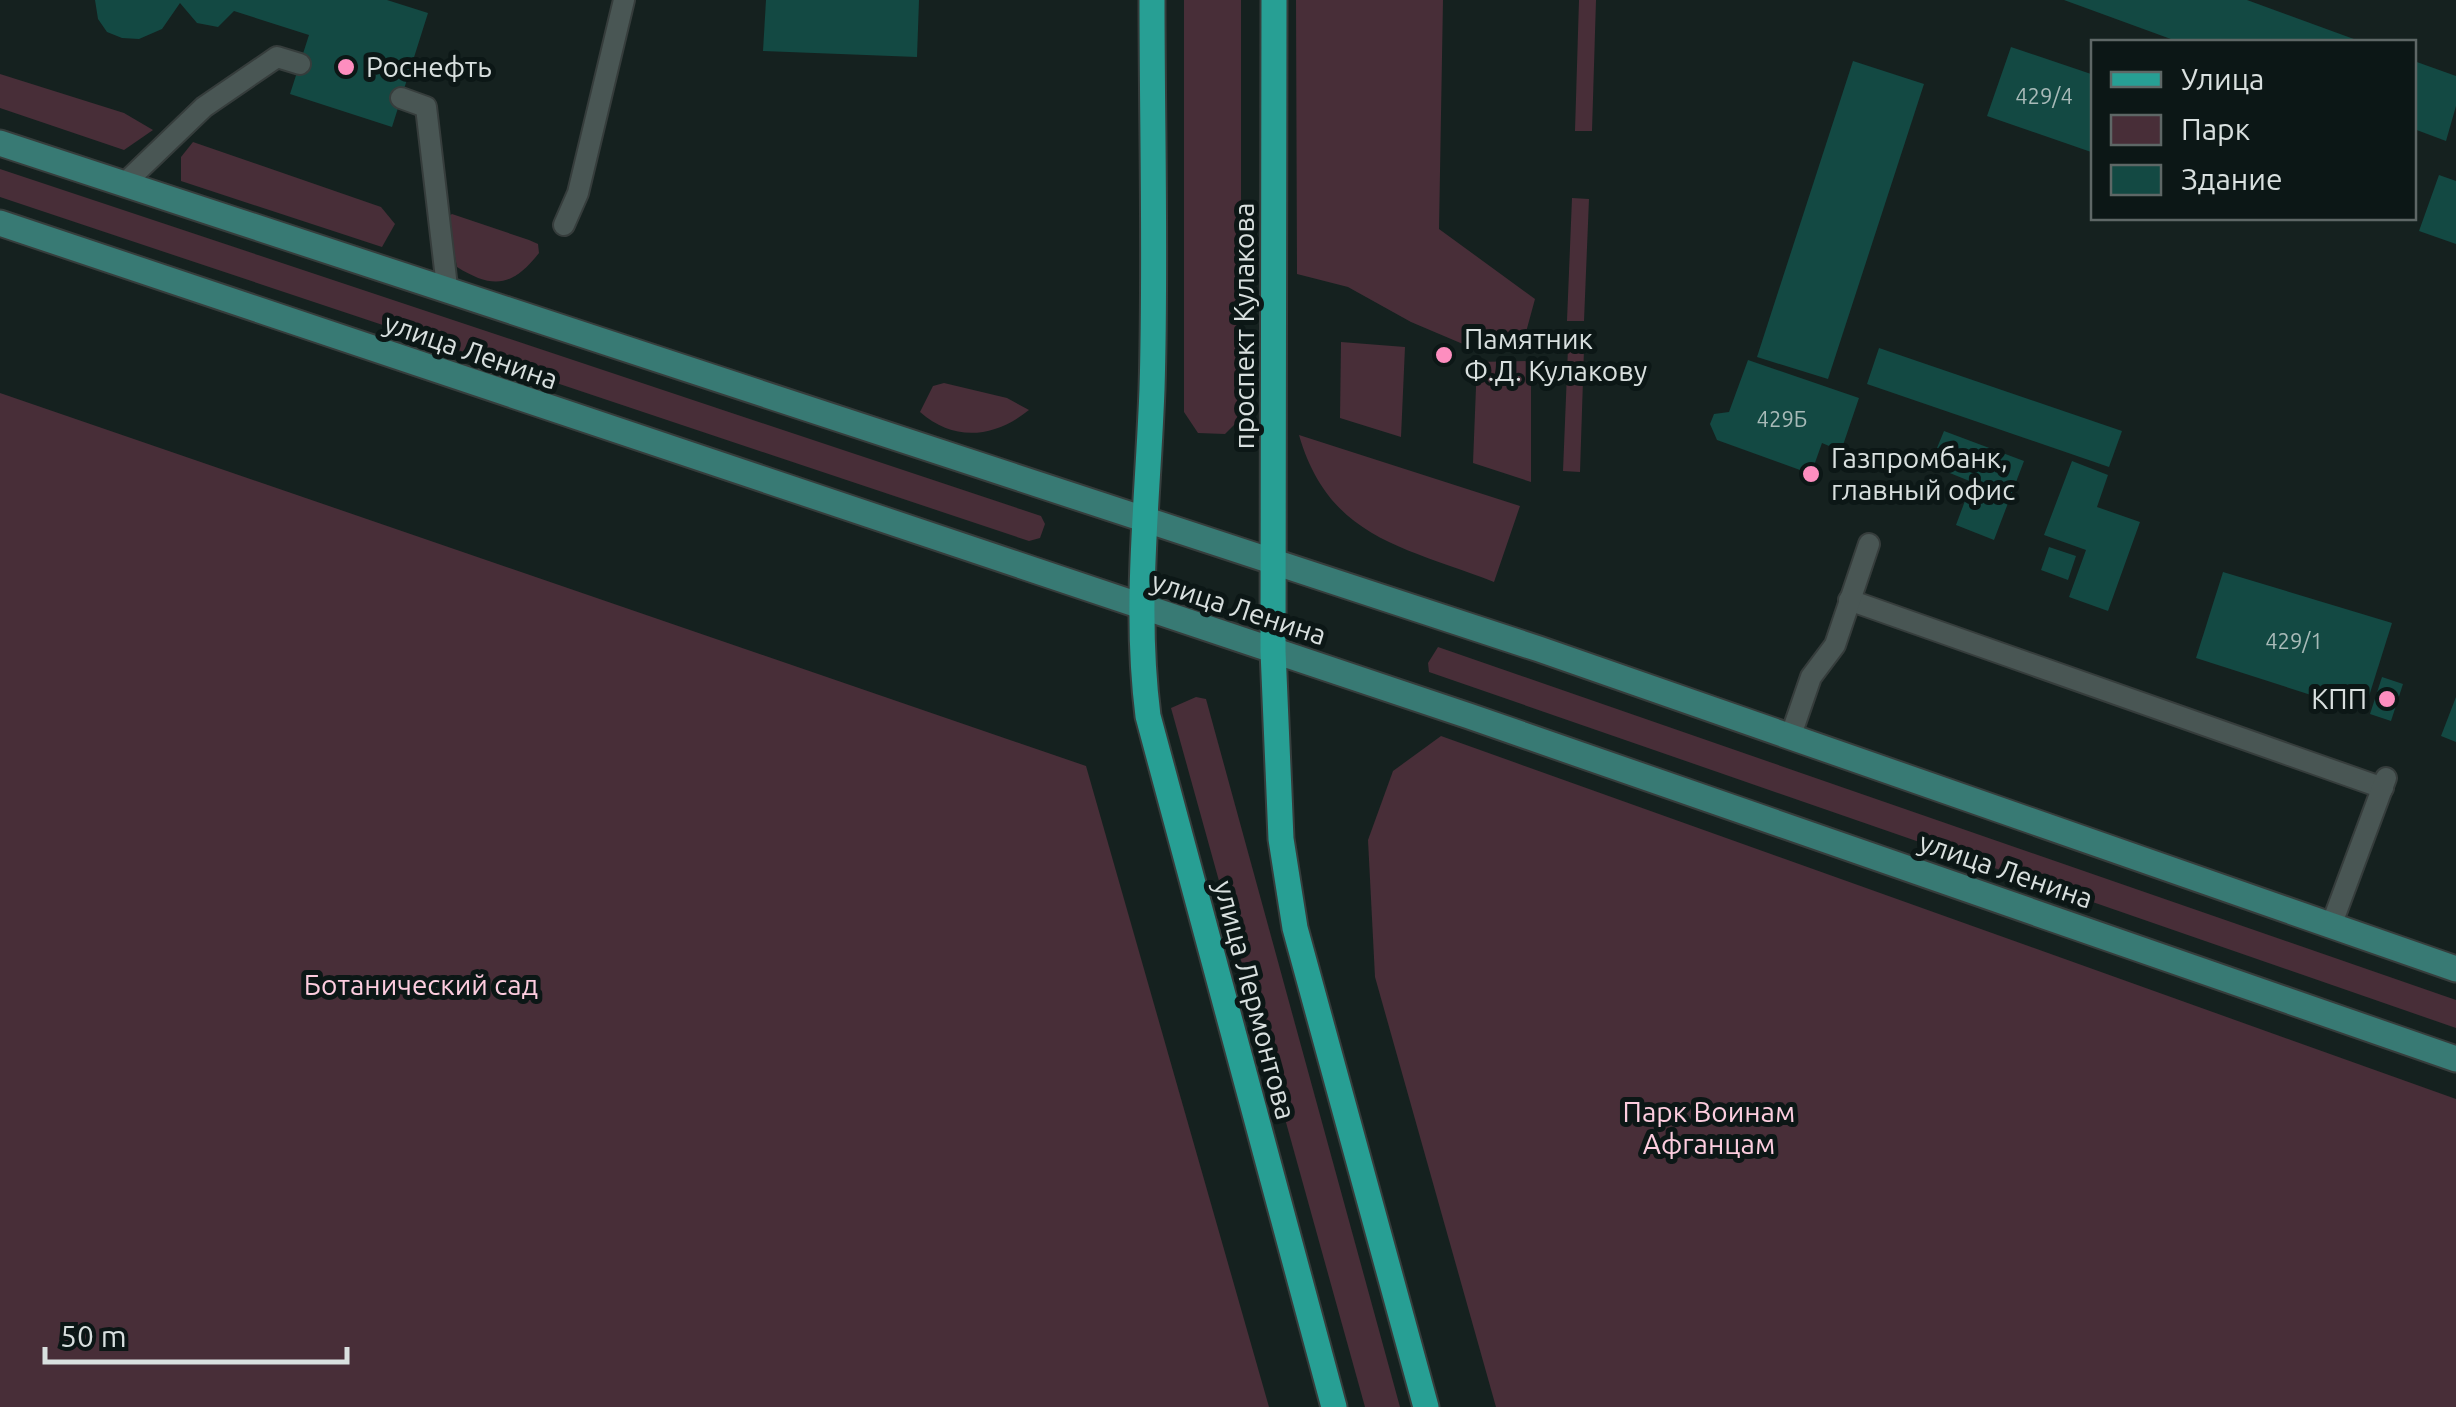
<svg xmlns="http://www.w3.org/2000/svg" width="2456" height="1407" font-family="Ubuntu,sans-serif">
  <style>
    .green { fill: #482e38 }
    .building { fill: #134943 }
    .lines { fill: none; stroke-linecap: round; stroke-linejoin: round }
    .lane-casing { stroke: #363d3c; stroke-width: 24 }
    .secondary-casing { stroke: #363d3c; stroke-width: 29 }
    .primary-casing { stroke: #363d3c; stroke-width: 29 }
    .lane { stroke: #495654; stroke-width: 20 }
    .secondary { stroke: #387a74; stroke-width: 25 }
    .primary { stroke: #279f94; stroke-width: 25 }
    .poi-dot { fill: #fd8ebf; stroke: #0c1716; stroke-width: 4 }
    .labels { text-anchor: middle; stroke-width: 10; stroke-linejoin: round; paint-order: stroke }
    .number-label { font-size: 22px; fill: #a8bab8 }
    .poi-label { font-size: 28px; fill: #d9e0df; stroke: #0c1716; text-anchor: start }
    .street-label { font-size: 28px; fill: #d9e0df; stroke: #0c1716 }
    .park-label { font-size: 28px; fill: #fdcddf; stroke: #0c1716 }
  </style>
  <rect width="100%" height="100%" fill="#15211f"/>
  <g class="green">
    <polygon points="1184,0 1241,0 1241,418 1225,434 1198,433 1184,412"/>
    <polygon points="1296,0 1443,0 1439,229 1535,299 1522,347 1477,350 1411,322 1348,287 1297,274"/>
    <polygon points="1579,0 1596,0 1592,131 1575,131"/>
    <polygon points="0,74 124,113 153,130 124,150 0,108"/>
    <polygon points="193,142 381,207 395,224 382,247 181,181 181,157"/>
    <polygon points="0,169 1041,516 1045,524 1040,538 1029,541 0,197"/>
    <polygon points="1572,198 1589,199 1584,321 1567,321"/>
    <path d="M452,214L529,240L538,244L539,253C513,286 494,290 457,267L447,217Z"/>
    <polygon points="1341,342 1405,347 1401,437 1340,418"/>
    <polygon points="1568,348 1584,349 1580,472 1563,471"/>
    <polygon points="1531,361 1531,482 1473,463 1477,362"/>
    <path d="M944,383L1007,398L1029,410C994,438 954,442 920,412L933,386Z"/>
    <polygon points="0,393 1086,766 1269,1407 0,1407"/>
    <path d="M1299,435L1520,506L1494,582C1405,547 1329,539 1299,435Z"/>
    <polygon points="1438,647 2456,1000 2456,1028 1429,672 1428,663"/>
    <polygon points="1196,697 1206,699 1400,1407 1365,1407 1171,708"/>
    <polygon points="1441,736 2456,1099 2456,1407 1496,1407 1375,977 1368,840 1393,771"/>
  </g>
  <g class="building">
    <polygon points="95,0 387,0 428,13 392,127 290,94 309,35 234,11 218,27 197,23 180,3 162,29 139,39 122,38 107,32 98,19"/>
    <polygon points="766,0 919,0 917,57 763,51"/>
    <polygon points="2064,0 2247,0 2362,42 2179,42"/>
    <polygon points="2011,47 2094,75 2094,153 1987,116"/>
    <polygon points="1853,61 1924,84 1828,379 1757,357"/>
    <polygon points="2414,61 2456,76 2456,106 2446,141 2414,129"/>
    <polygon points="2439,175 2456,181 2456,244 2419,231"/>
    <polygon points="1879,348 2122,431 2109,467 1867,384"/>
    <polygon points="1748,360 1859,398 1841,451 1822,443 1811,474 1717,440 1710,424 1714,414 1729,412"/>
    <polygon points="1944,431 2024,461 1994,540 1956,525 1972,482 1930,465"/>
    <polygon points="2072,461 2108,475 2097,507 2140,522 2108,611 2069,597 2086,550 2044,535"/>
    <polygon points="2049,547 2076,556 2068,580 2041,570"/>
    <polygon points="2223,572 2392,623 2364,712 2196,658"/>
    <polygon points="2382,677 2403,684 2391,721 2370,714"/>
    <polygon points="2456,697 2456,742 2441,736"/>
  </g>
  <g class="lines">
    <g class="lane-casing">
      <g id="lane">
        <polyline points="401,98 426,107 447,287"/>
        <polyline points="125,183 204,107 277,57 300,64"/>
        <polyline points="564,225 578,193 624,0"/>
        <polyline points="1849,600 2383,788"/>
        <polyline points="1790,738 1811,677 1835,645 1869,544"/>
        <polyline points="2331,926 2386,778"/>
      </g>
    </g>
    <g class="secondary-casing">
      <g id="secondary">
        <polyline points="0,143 1539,649 2456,969"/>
        <polyline points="0,223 1469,716 2456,1059"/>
      </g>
    </g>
    <g class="primary-casing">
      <g id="primary">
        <path d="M1152,0C1152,130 1156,260 1152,389C1148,499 1134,607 1148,716L1334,1407"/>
        <polyline points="1274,0 1273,651 1281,839 1295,928 1426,1407"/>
      </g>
    </g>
    <use href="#lane" class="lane"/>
    <use href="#secondary" class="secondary"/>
    <use href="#primary" class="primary"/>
  </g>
  <g class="poi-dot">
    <circle cx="346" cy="67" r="10"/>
    <circle cx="1444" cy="355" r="10"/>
    <circle cx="1811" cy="474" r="10"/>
    <circle cx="2387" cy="699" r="10"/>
  </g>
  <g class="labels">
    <g class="number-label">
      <text x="2044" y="104">429/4</text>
      <text x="1782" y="427">429Б</text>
      <text x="2294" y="649">429/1</text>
    </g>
    <g class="poi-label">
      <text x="366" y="77">Роснефть</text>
      <text x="1464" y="349">Памятник<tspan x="1464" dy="32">Ф.Д. Кулакову</tspan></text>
      <text x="1831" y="468">Газпромбанк,<tspan x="1831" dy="32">главный офис</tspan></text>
      <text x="2367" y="709" text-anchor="end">КПП</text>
    </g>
    <g class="street-label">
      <text transform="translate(1244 326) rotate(-90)" y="10">проспект Кулакова</text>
      <text transform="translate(471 351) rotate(19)" y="10">улица Ленина</text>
      <text transform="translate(1239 608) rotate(18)" y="10">улица Ленина</text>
      <text transform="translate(2006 870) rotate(19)" y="10">улица Ленина</text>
      <text transform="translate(1255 1000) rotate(75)" y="10">улица Лермонтова</text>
    </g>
    <g class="park-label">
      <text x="421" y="995">Ботанический сад</text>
      <text x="1709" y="1122">Парк Воинам<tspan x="1709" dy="32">Афганцам</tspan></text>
    </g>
  </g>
  <rect x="2091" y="40" width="325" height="180" fill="#0c1716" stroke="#5e6766" stroke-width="2.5"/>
  <rect x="2111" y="72" width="50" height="15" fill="#279f94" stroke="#5e6766" stroke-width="2.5"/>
  <text x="2181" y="90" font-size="30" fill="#d9e0df">Улица</text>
  <rect x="2111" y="115" width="50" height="30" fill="#482e38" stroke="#5e6766" stroke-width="2.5"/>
  <text x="2181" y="140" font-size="30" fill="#d9e0df">Парк</text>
  <rect x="2111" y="165" width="50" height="30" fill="#134943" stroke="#5e6766" stroke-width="2.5"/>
  <text x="2181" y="190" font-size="30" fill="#d9e0df">Здание</text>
  <path d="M45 1347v15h302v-15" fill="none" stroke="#d9e0df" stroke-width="5"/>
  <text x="60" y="1347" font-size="30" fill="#d9e0df" stroke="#0c1716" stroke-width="8" paint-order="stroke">50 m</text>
</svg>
